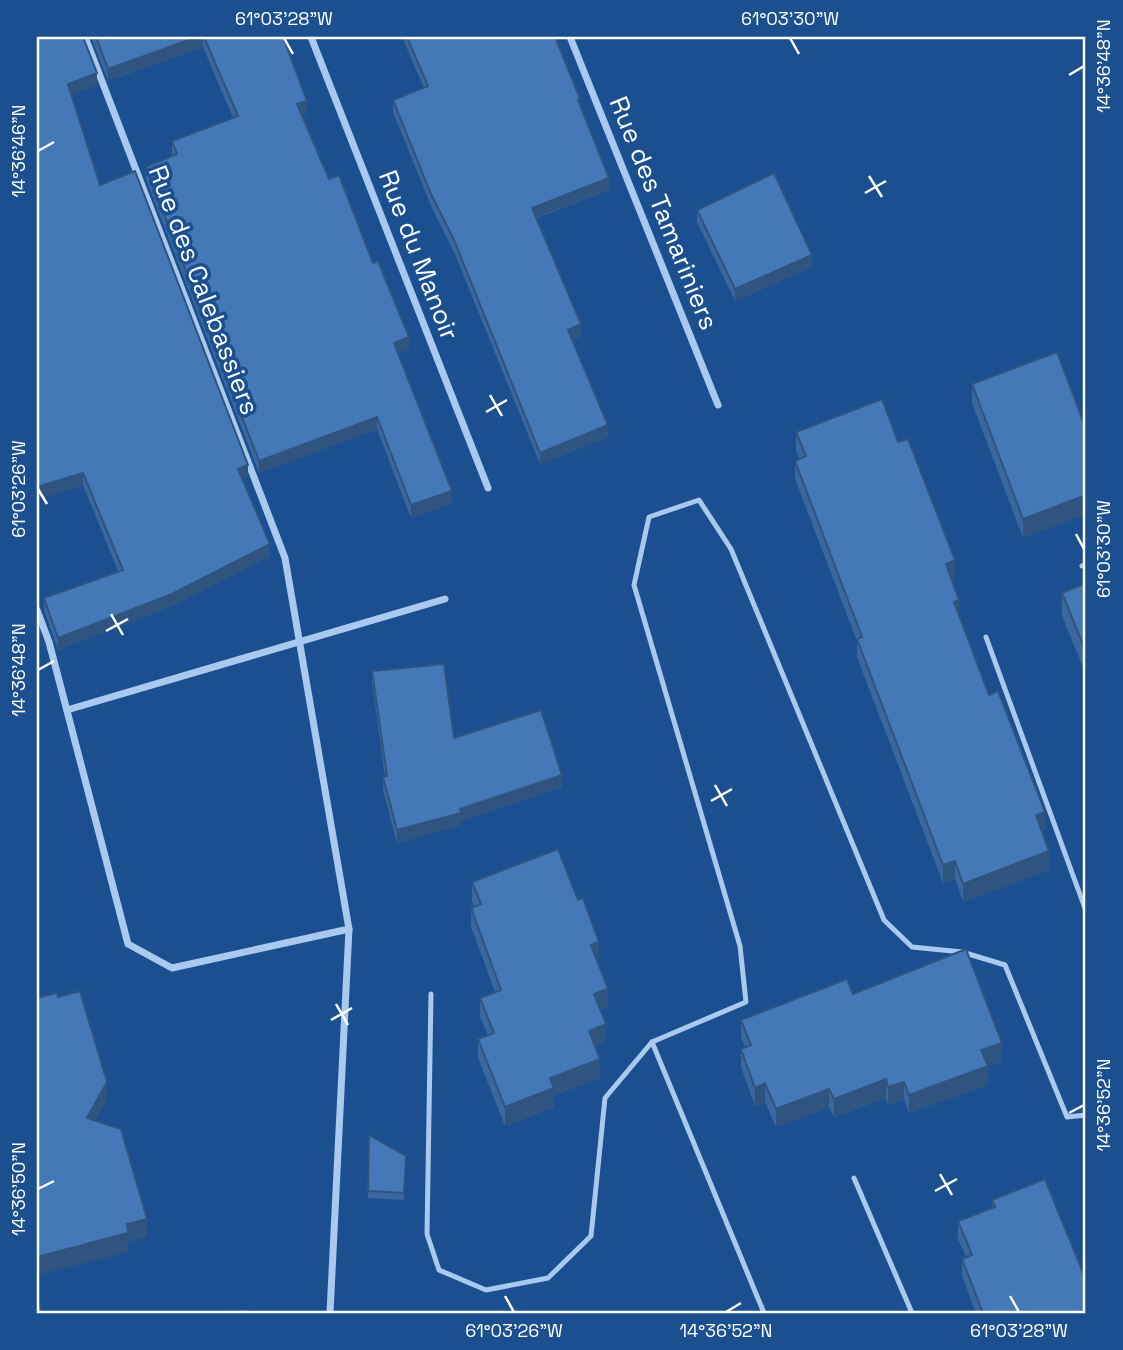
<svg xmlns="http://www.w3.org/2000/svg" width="1123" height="1350" font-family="'Space Grotesk',sans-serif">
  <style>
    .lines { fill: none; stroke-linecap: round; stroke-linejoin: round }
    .service { stroke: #a9c9ee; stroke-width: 5 }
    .minor { stroke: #a9c9ee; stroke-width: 7 }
    .wall { fill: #3a679d }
    .shaded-wall { fill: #305480 }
    .building { fill: #4478b7; stroke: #305480; stroke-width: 2 }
    .ticks { fill: none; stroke: #fff; stroke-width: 2.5 }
    .labels { text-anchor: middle; stroke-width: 7; stroke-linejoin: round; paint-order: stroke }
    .street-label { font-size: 26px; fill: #fff; stroke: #1b4f8f }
    .neatline { fill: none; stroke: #fff; stroke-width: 2.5 }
    .ticks-label { font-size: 18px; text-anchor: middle; fill: #fff }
  </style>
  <rect width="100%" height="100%" fill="#1b4f8f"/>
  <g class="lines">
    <g class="service">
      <polyline points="1082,566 1086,565"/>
      <polyline points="986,637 1086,911"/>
      <polyline points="431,994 427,1234 439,1270 486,1290 548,1278 591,1236 605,1098 652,1042"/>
      <polyline points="854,1178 912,1313"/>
      <polyline points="764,1313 652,1042 746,1002 740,946 634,585 649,517 699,500 731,549 884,920 912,947 962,952 1005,965 1067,1117 1086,1115"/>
    </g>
    <g class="minor">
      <polyline points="85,37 285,558 349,929 330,1313"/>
      <polyline points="311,37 488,488"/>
      <polyline points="570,37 718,405"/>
      <polyline points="37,610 49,642 128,944 172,968 349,929"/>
      <polyline points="67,710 445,599"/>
    </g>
  </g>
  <g class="wall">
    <polygon points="37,37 97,85 71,94 100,185 248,477 242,479 270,556 172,606 58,650 44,610 44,598 118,571 83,485 37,499"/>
    <polygon points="91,37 283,37 307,113 302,115 329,179 373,263 409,349 398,353 452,503 411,518 377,429 259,473 146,179 146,167 173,156 172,153 172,141 233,118 203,47 108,81"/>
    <polygon points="402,37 555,37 609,190 537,218 581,336 572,340 608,437 540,464 454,252 431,206 393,112 393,100 424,88"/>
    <polygon points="697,210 812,267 735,301 697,222"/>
    <polygon points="1057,352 1023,538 972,403 972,384"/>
    <polygon points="796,432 898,442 955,578 952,579 959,615 989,695 1045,830 1041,831 1049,870 963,902 955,879 943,883 857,657 857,641 795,479 795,461 799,459 796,450"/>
    <polygon points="1086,583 1086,675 1062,616 1062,593"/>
    <polygon points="372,671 454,738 562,787 461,821 461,825 397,843 383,790 383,777 385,777 372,683"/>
    <polygon points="472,882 599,960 597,961 608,1007 600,1010 606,1042 595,1047 600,1078 554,1095 554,1107 505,1126 478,1058 478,1039 488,1036 480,1017 480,998 495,992 471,927 471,908 474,907 472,901"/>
    <polygon points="741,1020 1002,1061 988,1066 988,1085 909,1113 904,1100 888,1105 886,1098 834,1117 829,1107 776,1127 765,1102 755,1106 741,1067 741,1049 745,1047 741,1038"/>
    <polygon points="369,1135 406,1156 404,1200 368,1198"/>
    <polygon points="992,1200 1086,1313 976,1313 962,1276 962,1259 966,1257 958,1239 958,1221 992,1208"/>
  </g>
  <g class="shaded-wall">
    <polygon points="197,37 203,37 203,47 108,81 108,69"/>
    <polygon points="97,73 97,85 68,96 68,84"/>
    <polygon points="307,101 307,113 297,116 297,104"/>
    <polygon points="609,178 609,190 532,219 532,208"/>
    <polygon points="812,255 812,267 735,301 735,289"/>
    <polygon points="581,324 581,336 568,342 568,330"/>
    <polygon points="409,337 409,349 394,355 394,343"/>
    <polygon points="377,417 377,429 259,473 259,461"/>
    <polygon points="608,425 608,437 540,464 540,453"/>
    <polygon points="248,465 248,477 238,481 238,469"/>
    <polygon points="83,473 83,485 37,499 37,487"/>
    <polygon points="452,491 452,503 411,518 411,505"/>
    <polygon points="1086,495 1086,514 1023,538 1023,519"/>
    <polygon points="270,544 270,556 172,606 58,650 58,638"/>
    <polygon points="955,560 955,578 946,582 946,564"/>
    <polygon points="959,600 959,618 954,602"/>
    <polygon points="562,775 562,787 461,821 461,825 397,843 397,830"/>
    <polygon points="1045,812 1045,830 1036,833 1036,815"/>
    <polygon points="1049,851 1049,870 963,902 963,884"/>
    <polygon points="955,861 955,879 943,883 943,865"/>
    <polygon points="599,942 599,960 591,964 591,945"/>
    <polygon points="608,989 608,1007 594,1013 594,994"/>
    <polygon points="606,1024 606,1042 589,1049 589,1031"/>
    <polygon points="1002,1043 1002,1061 988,1066 988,1085 909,1113 909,1095 981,1050"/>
    <polygon points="600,1059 600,1078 554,1095 554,1107 505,1126 505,1107 550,1078"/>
    <polygon points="886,1079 886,1098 834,1117 834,1099"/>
    <polygon points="107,1082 107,1100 87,1136 87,1118"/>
    <polygon points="904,1082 904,1100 888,1105 888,1087"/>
    <polygon points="765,1083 765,1102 755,1106 755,1088"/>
    <polygon points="829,1089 829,1107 776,1127 776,1109"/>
    <polygon points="147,1219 147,1237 128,1242 128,1252 37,1275 37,1257 127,1224"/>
  </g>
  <g class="building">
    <polygon points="37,37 83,37 97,73 68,84 100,185 135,171 248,465 238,469 270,544 172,594 58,638 44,598 123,570 83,473 37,487"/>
    <polygon points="96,37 197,37 108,69"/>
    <polygon points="204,37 283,37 307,101 297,104 329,179 339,175 373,263 378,261 409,337 394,343 452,491 411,505 377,417 259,461 146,167 177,154 172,141 238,116"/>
    <polygon points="407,37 555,37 580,99 578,100 609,178 532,208 581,324 568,330 608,425 540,453 454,240 431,194 393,100 428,86"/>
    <polygon points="774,173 812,255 735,289 697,210"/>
    <polygon points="1057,352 1086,429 1086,495 1023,519 972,384"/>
    <polygon points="882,399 898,442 908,439 955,560 946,564 959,600 954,602 989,695 998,691 1045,812 1036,815 1049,851 963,884 955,861 943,865 857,639 862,637 795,461 806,456 796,432"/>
    <polygon points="1086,583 1086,652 1062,593"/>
    <polygon points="444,664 454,738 541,710 562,775 460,809 461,813 397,830 383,777 387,776 372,671"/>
    <polygon points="558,849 578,900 583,898 599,942 591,945 608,989 594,994 606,1024 589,1031 600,1059 550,1078 554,1088 505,1107 478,1039 494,1033 480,998 501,990 471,908 481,904 472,882"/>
    <polygon points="966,949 1002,1043 981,1050 988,1066 909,1095 904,1082 888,1087 886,1079 834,1099 829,1089 776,1109 765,1083 755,1088 741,1049 751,1045 741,1020 847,979 853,994"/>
    <polygon points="80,991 107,1082 87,1118 121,1129 147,1219 127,1224 128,1233 37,1257 37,998 56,993 58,997"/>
    <polygon points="369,1135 406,1156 404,1193 368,1191"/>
    <polygon points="1045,1179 1086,1280 1086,1313 983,1313 962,1259 972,1255 958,1221 995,1207 992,1200"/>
    <polygon points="37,1296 42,1313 37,1313"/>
    <polygon points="247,1309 249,1313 231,1313"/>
  </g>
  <path class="ticks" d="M284,38L293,54M790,38L799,54M1069,75L1084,66M38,151L54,142M869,176L882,197M865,193L886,181M490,395L502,416M486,412L507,400M38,489L47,504M1076,534L1084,549M111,614L123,635M106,631L128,619M38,670L54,661M715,785L727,806M711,801L732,789M336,1004L348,1025M331,1020L352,1008M1069,1113L1084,1105M940,1174L952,1195M38,1189L54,1181M935,1191L957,1179M505,1296L514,1312M1010,1296L1019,1312M726,1312L741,1303"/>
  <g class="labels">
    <g class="street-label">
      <text transform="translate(664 213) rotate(68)" y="9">Rue des Tamariniers</text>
      <text transform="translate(419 255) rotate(69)" y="9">Rue du Manoir</text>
      <text transform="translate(204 290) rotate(69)" y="9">Rue des Calebassiers</text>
    </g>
  </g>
  <rect width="1123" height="1350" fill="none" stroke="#1b4f8f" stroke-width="77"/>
  <rect x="38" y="38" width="1046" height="1274" class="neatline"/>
  <g class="ticks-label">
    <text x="284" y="25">61°03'28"W</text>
    <text x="790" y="25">61°03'30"W</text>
    <text transform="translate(1104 66) rotate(-90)" y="6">14°36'48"N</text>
    <text transform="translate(19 151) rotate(-90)" y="6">14°36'46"N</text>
    <text transform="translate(19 489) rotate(-90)" y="6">61°03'26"W</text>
    <text transform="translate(1104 549) rotate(-90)" y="6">61°03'30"W</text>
    <text transform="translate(19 670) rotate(-90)" y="6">14°36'48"N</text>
    <text transform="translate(1104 1105) rotate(-90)" y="6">14°36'52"N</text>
    <text transform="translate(19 1189) rotate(-90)" y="6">14°36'50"N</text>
    <text x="514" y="1337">61°03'26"W</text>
    <text x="726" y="1337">14°36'52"N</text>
    <text x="1019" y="1337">61°03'28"W</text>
  </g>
</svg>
